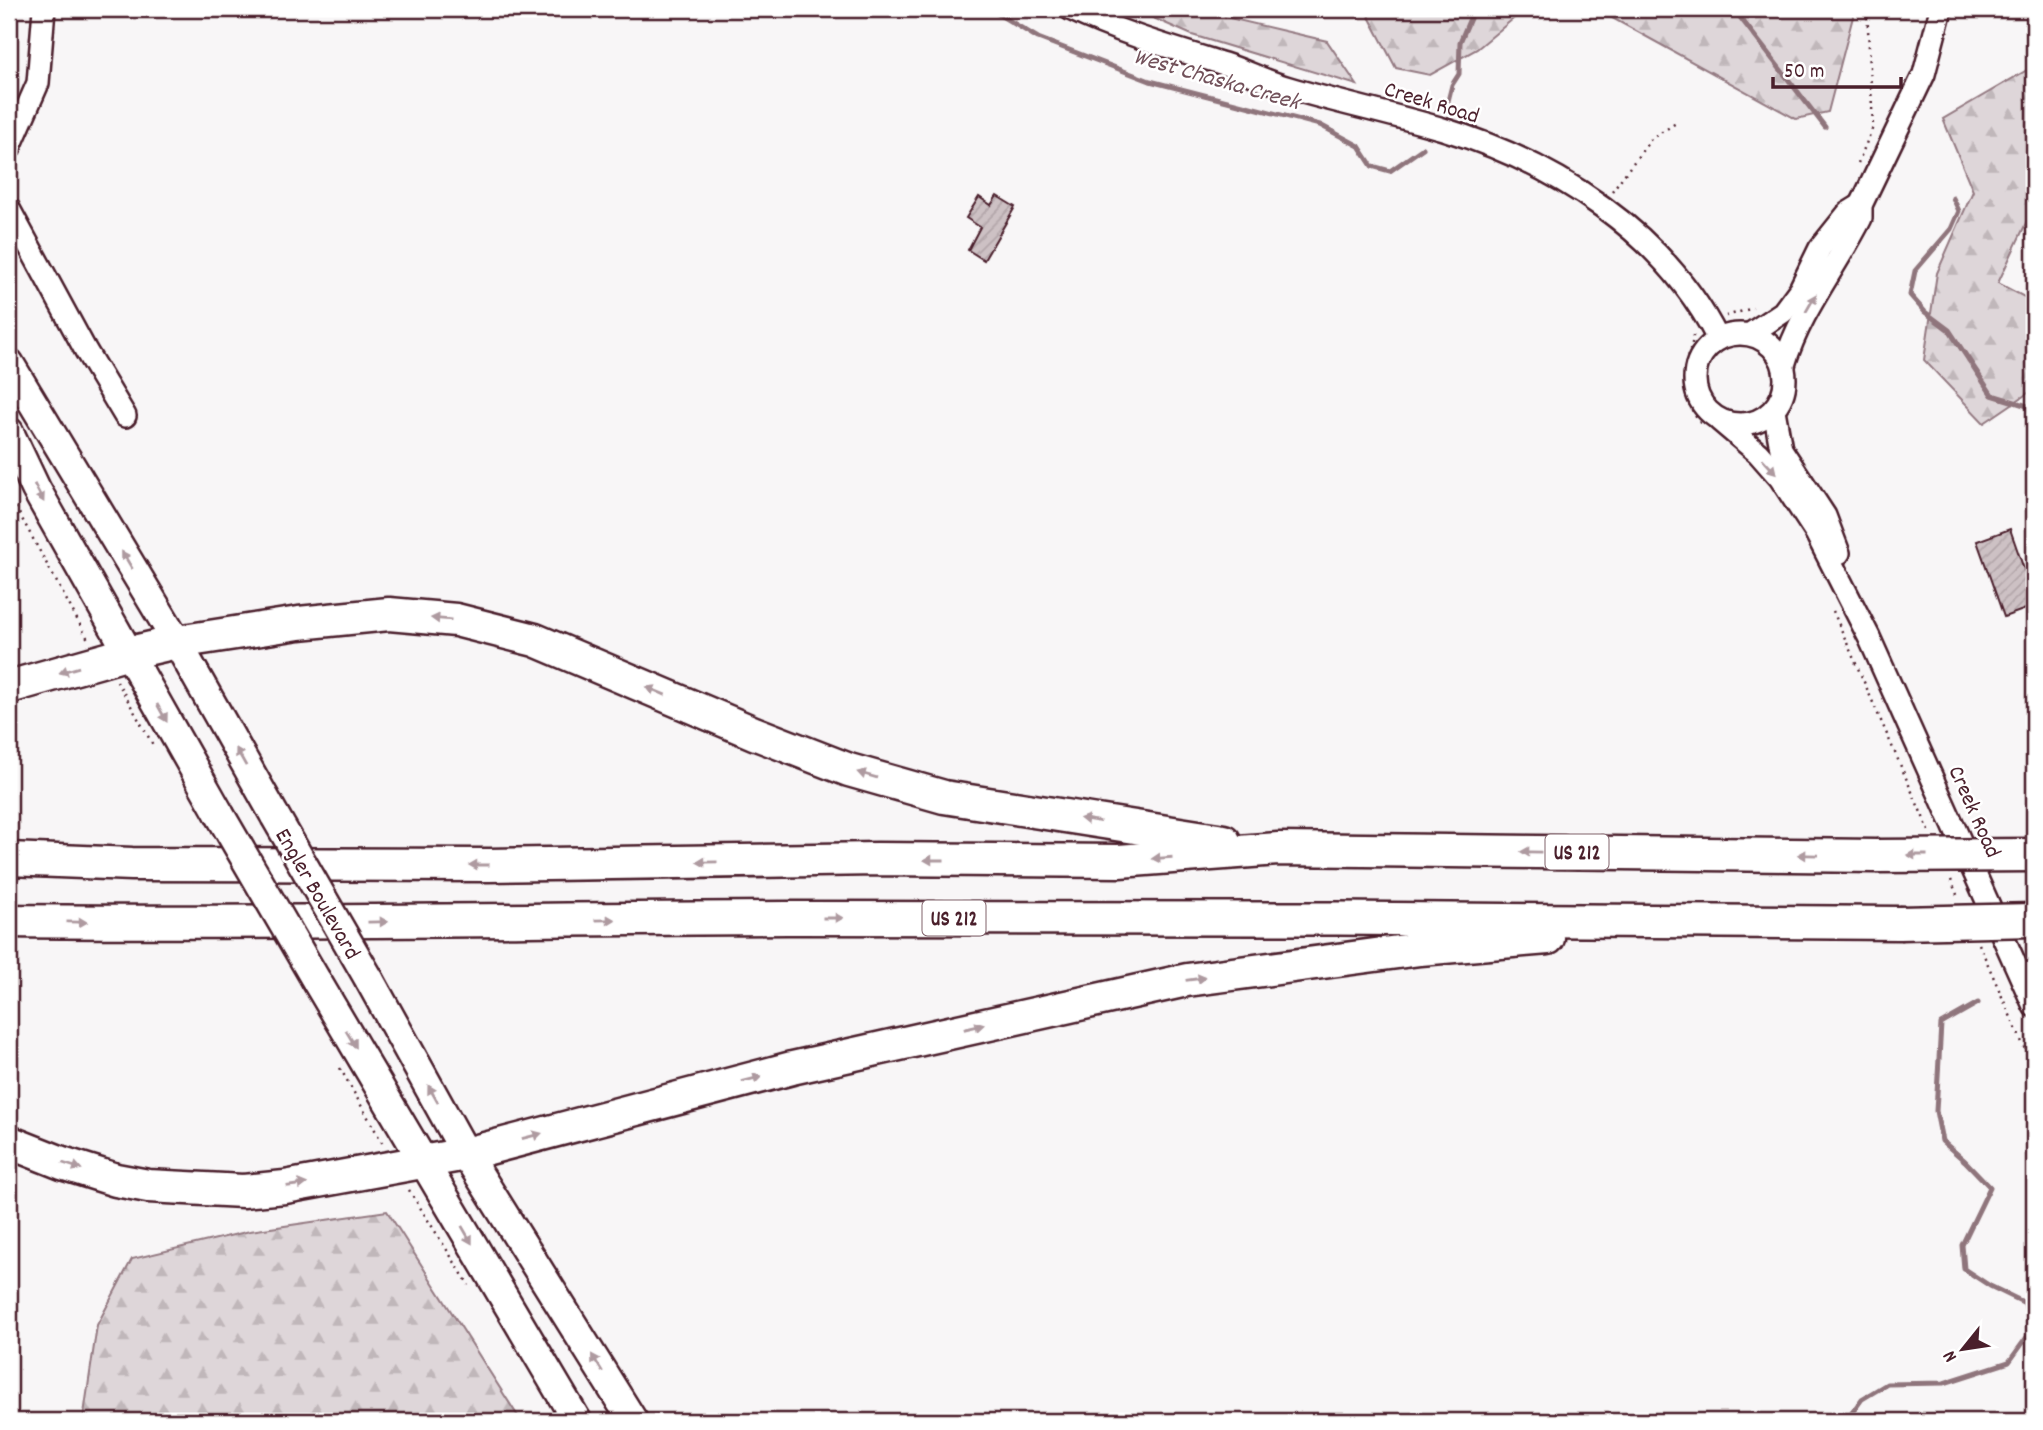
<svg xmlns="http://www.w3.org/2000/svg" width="2043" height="1430" font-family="Dekko,sans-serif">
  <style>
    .forest { fill: url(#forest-firs); stroke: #947a82; stroke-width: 2 }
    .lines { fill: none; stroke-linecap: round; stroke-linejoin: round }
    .stream { stroke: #8f747b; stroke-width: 5 }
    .building { fill: url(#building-hatch); stroke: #4a1f2b; stroke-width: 2 }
    .minor-casing { stroke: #4a1f2b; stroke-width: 26 }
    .major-casing { stroke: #4a1f2b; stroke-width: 33 }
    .highway-casing { stroke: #4a1f2b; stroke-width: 37 }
    .path { stroke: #4a1f2b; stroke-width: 2.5; stroke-dasharray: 2 5; stroke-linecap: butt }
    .minor { stroke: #fff; stroke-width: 21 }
    .major { stroke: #fff; stroke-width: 28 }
    .highway { stroke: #fff; stroke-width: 32 }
    .major-bridge-casing { stroke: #4a1f2b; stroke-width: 33; stroke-linecap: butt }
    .highway-bridge-casing { stroke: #4a1f2b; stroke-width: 37; stroke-linecap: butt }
    .major-bridge { stroke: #fff; stroke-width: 28 }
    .highway-bridge { stroke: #fff; stroke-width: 32 }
    .oneway { fill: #ae9aa0 }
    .labels { text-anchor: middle; stroke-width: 5; stroke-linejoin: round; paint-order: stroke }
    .shield { fill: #fff; stroke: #80626b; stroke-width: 2 }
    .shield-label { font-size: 21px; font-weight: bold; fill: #4a1f2b }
    .street-label { font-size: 23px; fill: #4a1f2b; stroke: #fff }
    .water-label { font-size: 24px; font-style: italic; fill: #72515a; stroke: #fff }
  </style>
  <defs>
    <pattern id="forest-firs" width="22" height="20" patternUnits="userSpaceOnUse" patternTransform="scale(1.75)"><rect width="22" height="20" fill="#ded6d9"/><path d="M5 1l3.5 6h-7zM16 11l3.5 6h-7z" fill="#c0b7ba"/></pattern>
    <pattern id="building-hatch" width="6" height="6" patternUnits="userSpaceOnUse" patternTransform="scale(1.75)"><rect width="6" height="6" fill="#cdc1c4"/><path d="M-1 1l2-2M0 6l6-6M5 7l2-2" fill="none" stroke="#b2a5a9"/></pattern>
  </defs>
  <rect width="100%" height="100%" fill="#f8f6f7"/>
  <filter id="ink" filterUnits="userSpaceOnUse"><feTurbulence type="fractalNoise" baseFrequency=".0143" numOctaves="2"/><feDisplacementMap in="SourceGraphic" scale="14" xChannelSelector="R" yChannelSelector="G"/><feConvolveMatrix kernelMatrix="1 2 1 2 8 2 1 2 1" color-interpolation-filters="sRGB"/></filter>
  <g filter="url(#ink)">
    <g class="forest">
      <polygon points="1133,9 1222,9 1225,17 1327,41 1357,85 1192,35"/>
      <polygon points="1365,9 1525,9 1477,49 1430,75 1396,68"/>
      <polygon points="1596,9 1855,9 1828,112 1796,119"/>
      <polygon points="2034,66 2034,206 1998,283 2034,302 2034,389 1984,423 1924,360 1937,273 1973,191 1943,119"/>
      <polygon points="387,1211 521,1421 83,1421 97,1325 132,1259 250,1231"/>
    </g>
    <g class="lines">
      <g class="stream">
        <polyline points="990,9 1038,38 1150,81 1320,125 1359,146 1372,166 1390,171 1423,148"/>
        <polyline points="1729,9 1736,12 1825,127"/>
        <polyline points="1446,109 1452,85 1459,74 1460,42 1474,9"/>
        <polyline points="1953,198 1959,211 1951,229 1915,271 1910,295 1925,312 1949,330 1992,395 2034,408"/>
        <polyline points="1846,1421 1862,1399 1887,1384 1944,1383 2009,1362 2030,1333 2025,1303 1990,1286 1964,1269 1962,1245 1990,1187 1965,1161 1942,1141 1936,1111 1941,1024 1978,1003"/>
      </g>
    </g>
    <g class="building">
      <polygon points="997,196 1015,207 984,260 968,250 980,227 966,218 979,197 991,205"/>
      <polygon points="2010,529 2034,598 2034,606 2004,617 1977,541"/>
    </g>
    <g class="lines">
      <g class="minor-casing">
        <g id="minor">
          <path d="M1070,9C1120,33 1172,48 1224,64C1246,71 1267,82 1289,88C1340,103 1392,114 1443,129C1555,163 1664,232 1718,339"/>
          <polyline points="9,149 38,83 44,9"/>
          <polyline points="9,209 86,351 125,416"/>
          <circle cx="1740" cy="379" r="45"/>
          <polyline points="1750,334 1783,312 1800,289 1820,248 1848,213 1861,205"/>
          <path d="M1784,365C1800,311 1836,268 1861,218V205L1924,74L1941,9"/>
          <polyline points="1774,410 1781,449 1825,516 1839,553"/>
          <polyline points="1719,420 1758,453 1780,478 1816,533 1869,637 2034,1006"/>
        </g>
      </g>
      <g class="major-casing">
        <g id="major">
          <polyline points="9,363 177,642 275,816"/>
          <polyline points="9,432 36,489 220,815"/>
          <polyline points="369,979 466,1154 633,1421"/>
          <polyline points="316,980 577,1421"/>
        </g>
      </g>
      <g class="highway-casing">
        <g id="highway">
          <polyline points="9,687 129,653 177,642 299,623 389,614 456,620 535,640 754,733 849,770 944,797 1224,841"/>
          <polyline points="9,859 132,864 489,865 877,859 1119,861 1278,849 1876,856"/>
          <path d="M9,921C269,924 528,919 788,918C1159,917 1529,919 1900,923"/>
          <polyline points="9,1142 62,1163 116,1180 148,1186 243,1191 285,1187 466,1154 792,1068 1187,980 1420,949 1548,938"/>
        </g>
      </g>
      <g class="path">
        <polyline points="1858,163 1873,127 1867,9"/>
        <polyline points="1612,191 1651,139 1676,123"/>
        <polyline points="1726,316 1753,308"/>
        <path d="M1693,335C1693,345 1688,352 1686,362C1681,384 1687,407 1701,424"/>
        <polyline points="9,495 89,641"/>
        <polyline points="1833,611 1930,833"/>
        <polyline points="117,681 153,745"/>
        <polyline points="1951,880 1958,897"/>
        <polyline points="1979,944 2034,1070"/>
        <polyline points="340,1068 383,1144"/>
        <polyline points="409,1190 469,1285"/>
      </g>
      <use href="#minor" class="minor"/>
      <use href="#major" class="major"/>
      <use href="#highway" class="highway"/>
      <g class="major-bridge-casing">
        <g id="major-bridge">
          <polyline points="220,815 316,980"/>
          <polyline points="275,816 369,979"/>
        </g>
      </g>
      <g class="highway-bridge-casing">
        <g id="highway-bridge">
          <polyline points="1876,856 2034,855"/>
          <polyline points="1900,923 2034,920"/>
        </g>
      </g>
      <use href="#major-bridge" class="major-bridge"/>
      <use href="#highway-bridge" class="highway-bridge"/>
    </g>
    <defs><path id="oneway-solid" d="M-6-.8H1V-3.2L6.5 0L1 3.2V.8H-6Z" transform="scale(1.75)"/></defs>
    <g class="oneway">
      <use href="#oneway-solid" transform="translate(1811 303) rotate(-60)"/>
      <use href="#oneway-solid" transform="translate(1769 466) rotate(47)"/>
      <use href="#oneway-solid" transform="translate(39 493) rotate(62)"/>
      <use href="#oneway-solid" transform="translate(127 560) rotate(-121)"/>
      <use href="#oneway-solid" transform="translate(441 619) rotate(-175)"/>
      <use href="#oneway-solid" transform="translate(69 670) rotate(164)"/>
      <use href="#oneway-solid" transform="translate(656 691) rotate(-157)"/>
      <use href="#oneway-solid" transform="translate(162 713) rotate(61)"/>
      <use href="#oneway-solid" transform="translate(241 757) rotate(-119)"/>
      <use href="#oneway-solid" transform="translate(867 775) rotate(-164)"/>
      <use href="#oneway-solid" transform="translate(1090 820) rotate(-171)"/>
      <use href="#oneway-solid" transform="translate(1531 852) rotate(-179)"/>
      <use href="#oneway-solid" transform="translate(1808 855) rotate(-179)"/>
      <use href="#oneway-solid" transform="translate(1917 855) rotate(180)"/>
      <use href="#oneway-solid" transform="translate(1162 858) rotate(176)"/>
      <use href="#oneway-solid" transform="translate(934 860) rotate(-180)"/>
      <use href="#oneway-solid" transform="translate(707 862) rotate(179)"/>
      <use href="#oneway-solid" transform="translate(479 865) rotate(-180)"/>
      <use href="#oneway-solid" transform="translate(833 918)"/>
      <use href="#oneway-solid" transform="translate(605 920) rotate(-1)"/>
      <use href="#oneway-solid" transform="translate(77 922) rotate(1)"/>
      <use href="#oneway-solid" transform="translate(378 922) rotate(-1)"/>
      <use href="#oneway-solid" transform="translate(1196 979) rotate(-8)"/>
      <use href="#oneway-solid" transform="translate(974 1027) rotate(-13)"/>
      <use href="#oneway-solid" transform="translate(351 1039) rotate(59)"/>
      <use href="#oneway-solid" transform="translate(752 1079) rotate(-15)"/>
      <use href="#oneway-solid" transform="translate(433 1094) rotate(-119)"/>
      <use href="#oneway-solid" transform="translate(532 1136) rotate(-15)"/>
      <use href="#oneway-solid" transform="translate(72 1166) rotate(18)"/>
      <use href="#oneway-solid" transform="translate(297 1185) rotate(-8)"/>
      <use href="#oneway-solid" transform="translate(467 1235) rotate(60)"/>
      <use href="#oneway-solid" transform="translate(597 1363) rotate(-122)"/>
    </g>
  </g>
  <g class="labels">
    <g class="shield">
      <rect x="1545.5" y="834.5" width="63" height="35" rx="5"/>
      <rect x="922.5" y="900.5" width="63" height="35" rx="5"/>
    </g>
    <g class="shield-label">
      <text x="1577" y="859">US 212</text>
      <text x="954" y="925">US 212</text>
    </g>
    <g class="street-label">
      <text transform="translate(1432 101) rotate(17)" y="8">Creek Road</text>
      <text transform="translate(1976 811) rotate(66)" y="8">Creek Road</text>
      <text transform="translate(319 893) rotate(60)" y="8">Engler Boulevard</text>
    </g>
    <g class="water-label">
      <text transform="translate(1217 78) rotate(16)" y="8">West Chaska Creek</text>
    </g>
  </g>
  <rect width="2043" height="1430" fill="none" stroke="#fff" stroke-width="35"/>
  <rect x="18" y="18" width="2008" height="1395" fill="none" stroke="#4a1f2b" stroke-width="2.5" filter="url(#ink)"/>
  <g transform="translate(1963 1349) rotate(240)" stroke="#ffffff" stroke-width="5" paint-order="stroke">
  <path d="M0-5L12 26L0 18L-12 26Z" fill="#4a1f2b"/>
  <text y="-10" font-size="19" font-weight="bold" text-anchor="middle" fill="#4a1f2b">N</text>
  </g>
  <path d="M1773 77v10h128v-10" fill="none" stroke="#4a1f2b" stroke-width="3.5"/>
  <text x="1784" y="77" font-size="21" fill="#4a1f2b" stroke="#ffffff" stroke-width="5" paint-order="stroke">50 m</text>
</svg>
